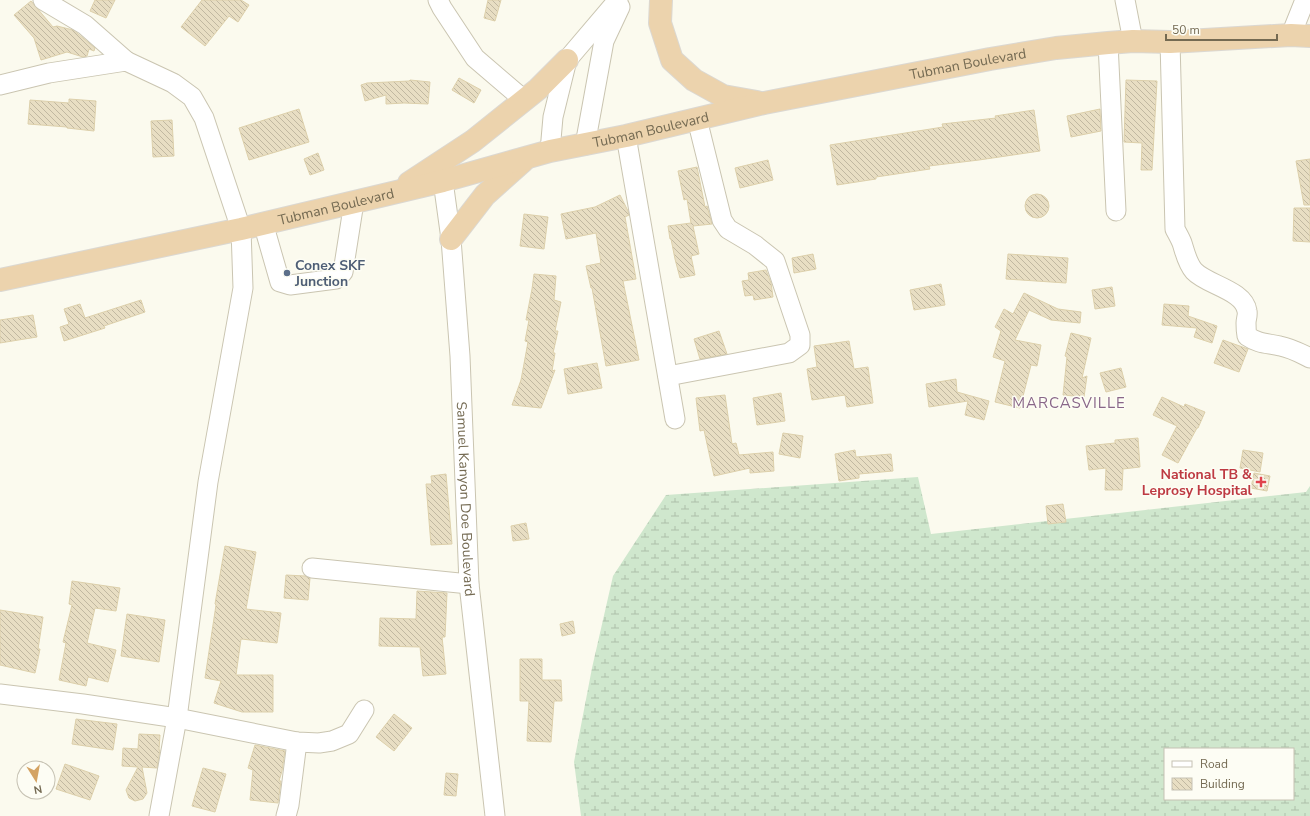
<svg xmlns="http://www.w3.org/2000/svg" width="1310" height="816" font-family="'Nunito Sans',sans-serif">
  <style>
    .wetland { fill: url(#wetland-marsh); fill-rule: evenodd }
    .building { fill: url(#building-back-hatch); stroke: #ddd0ab }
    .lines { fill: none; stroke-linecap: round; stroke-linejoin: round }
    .minor-casing { stroke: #cac5b1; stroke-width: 21 }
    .highway-casing { stroke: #dbd8d2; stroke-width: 24 }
    .minor { stroke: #fff; stroke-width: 19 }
    .highway { stroke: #ecd3ad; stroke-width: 22 }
    .service-dot { fill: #5c6f8a; stroke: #fdfdf4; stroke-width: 1.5 }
    .health-dot { fill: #e0444e; stroke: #fdfdf4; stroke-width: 1.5 }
    .labels { text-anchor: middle; stroke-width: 3; stroke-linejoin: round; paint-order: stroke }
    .street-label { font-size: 14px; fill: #746a52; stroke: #fdfdf4 }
    .service-label { font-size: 14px; font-weight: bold; fill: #4e5e75; stroke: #fdfdf4; text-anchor: start }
    .health-label { font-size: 14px; font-weight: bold; fill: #be3a42; stroke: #fdfdf4; text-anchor: end }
    .neighbourhood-label { font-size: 15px; letter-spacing: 1px; fill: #896688; stroke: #fdfdf4 }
  </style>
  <defs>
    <pattern id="wetland-marsh" width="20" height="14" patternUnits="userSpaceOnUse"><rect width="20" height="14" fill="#cfe7cd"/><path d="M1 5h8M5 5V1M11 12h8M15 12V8" fill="none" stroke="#adbfa9"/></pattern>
    <pattern id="building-back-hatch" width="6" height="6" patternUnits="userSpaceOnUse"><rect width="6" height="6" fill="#e8dec3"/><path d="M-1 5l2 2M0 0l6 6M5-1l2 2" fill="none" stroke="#c1b8a1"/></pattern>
  </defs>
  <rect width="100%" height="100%" fill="#fbfaee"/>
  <path class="wetland" d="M918,477L931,534L1306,492L1310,486V816H581L574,762L592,668L613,576L666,495ZM1165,749H1293V799H1165Z"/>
  <g class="building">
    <polygon points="95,0 115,0 106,18 90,11"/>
    <polygon points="202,0 241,0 249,5 238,22 229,16 205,46 181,27"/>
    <polygon points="488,0 501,0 495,21 484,18"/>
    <polygon points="31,1 53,27 57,26 73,30 78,34 95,48 94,51 89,49 87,56 83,57 67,52 41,60 34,38 14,15"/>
    <polygon points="459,78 481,90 474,103 452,90"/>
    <polygon points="410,80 430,82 428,104 404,103 386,104 386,95 365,101 361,85 367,83 409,81"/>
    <polygon points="1126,80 1157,81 1152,170 1141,170 1142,143 1124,142"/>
    <polygon points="69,99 96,101 94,131 67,128 67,127 28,124 30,100 69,103"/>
    <polygon points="299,109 309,142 249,160 239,128"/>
    <polygon points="1100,109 1101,131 1071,137 1067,116"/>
    <polygon points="1034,110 1040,151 979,160 929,166 930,169 876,177 876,179 837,185 830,145 943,127 942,124 996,118 995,116"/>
    <polygon points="172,120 174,156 153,157 151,121"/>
    <polygon points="318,153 324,170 310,175 304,159"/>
    <polygon points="1310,159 1310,205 1304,205 1296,161"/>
    <polygon points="768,160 773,180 740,188 735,168"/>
    <polygon points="697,167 705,207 707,206 712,224 693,226 699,254 691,256 695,275 680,278 675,259 671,239 670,239 668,226 691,223 687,199 684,200 678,171"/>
    <circle cx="1037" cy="206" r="12"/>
    <polygon points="620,195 628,211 629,215 625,217 636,279 623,281 639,360 606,366 592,288 591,288 586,266 601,263 596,233 566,239 561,214 595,207"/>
    <polygon points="1294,208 1310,208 1310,242 1293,241"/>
    <polygon points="524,214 548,217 544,249 520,246"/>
    <polygon points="813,254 816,269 794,273 792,258"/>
    <polygon points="1008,254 1068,258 1066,283 1006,279"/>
    <polygon points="766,270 771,283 773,297 754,300 753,295 745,296 742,281 749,280 748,273"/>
    <polygon points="534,274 556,276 554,300 561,302 555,331 558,331 553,353 555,353 552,371 555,370 541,408 512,405 521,380 528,342 525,341 529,320 526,320 532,289"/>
    <polygon points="941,284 945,305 914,310 910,290"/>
    <polygon points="1112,287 1115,306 1095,309 1092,290"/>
    <polygon points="1024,293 1058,309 1081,312 1080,323 1051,320 1029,310 1015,340 1041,345 1037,366 1031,365 1020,408 995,402 1005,361 993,357 1001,331 995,327 1004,309 1013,314"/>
    <polygon points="141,300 145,312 104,326 105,328 64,341 60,327 69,324 64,309 80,304 85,318"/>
    <polygon points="1164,304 1189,306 1188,316 1217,326 1212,343 1194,337 1197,328 1162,325"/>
    <polygon points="33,315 37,337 0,343 0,320"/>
    <polygon points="719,331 727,354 700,359 694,339"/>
    <polygon points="1071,333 1091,338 1082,378 1087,376 1084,397 1063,395 1067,357 1065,356"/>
    <polygon points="1223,340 1248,349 1239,372 1214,363"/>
    <polygon points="849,341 854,369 868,367 873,403 847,407 845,395 812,400 807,369 817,367 814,346"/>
    <polygon points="597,363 602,388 568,394 564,369"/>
    <polygon points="1121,368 1126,387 1106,392 1100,373"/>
    <polygon points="956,379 957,392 989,401 984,420 965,415 968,401 929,407 926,384"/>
    <polygon points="781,393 785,421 757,425 753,398"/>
    <polygon points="725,395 732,444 736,443 739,455 773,452 774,471 750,473 750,468 714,476 704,430 700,431 696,398"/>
    <polygon points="1162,397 1184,407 1185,404 1205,412 1198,428 1197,428 1178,463 1162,455 1177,426 1153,415"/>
    <polygon points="783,433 803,436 800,458 779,454"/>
    <polygon points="1138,438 1140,467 1123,469 1122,490 1105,490 1106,468 1089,470 1086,446 1115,443 1115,440"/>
    <polygon points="855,450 856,457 891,454 893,471 859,474 859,478 839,481 835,454"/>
    <polygon points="1243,450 1263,453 1260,472 1240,468"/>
    <polygon points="1254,473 1270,476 1267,491 1251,488"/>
    <polygon points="446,474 452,544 431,545 426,484 432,484 431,476"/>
    <polygon points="1063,504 1066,522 1048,524 1046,506"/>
    <polygon points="526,523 529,539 513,541 511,526"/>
    <polygon points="225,546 256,552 246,609 281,613 277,643 241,639 236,675 273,675 273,712 242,712 214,703 221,681 205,678 216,605 215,604"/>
    <polygon points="286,575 305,576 310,578 308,600 284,598"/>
    <polygon points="72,581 120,588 116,611 95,608 87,643 116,650 108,682 88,677 86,686 59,680 66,643 63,642 72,605 69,604"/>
    <polygon points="417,591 447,593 445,637 442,637 446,674 423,676 420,647 379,646 380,618 416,619"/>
    <polygon points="0,610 43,617 38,649 40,649 35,673 0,665"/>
    <polygon points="127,614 165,620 159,662 121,656"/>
    <polygon points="573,621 575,633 562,636 560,624"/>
    <polygon points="520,659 542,659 542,680 561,680 562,701 554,701 551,742 527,741 529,701 520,701"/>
    <polygon points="394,714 412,728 394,751 376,737"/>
    <polygon points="76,719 117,724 113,750 72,744"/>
    <polygon points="139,734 160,735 159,750 160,750 157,768 142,767 147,793 143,799 135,801 129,798 126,790 138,767 122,766 123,748 138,749"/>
    <polygon points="255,745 285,751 282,771 279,781 281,781 278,803 250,800 253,770 248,768"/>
    <polygon points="65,764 99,776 90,800 56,789"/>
    <polygon points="203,768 226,774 215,812 192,806"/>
    <polygon points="446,773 458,774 456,796 444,795"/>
  </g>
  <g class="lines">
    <g class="minor-casing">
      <g id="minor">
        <polyline points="43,0 85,25 126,61"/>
        <polyline points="438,0 442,8 475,58 524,100"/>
        <polyline points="1125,0 1133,41"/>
        <polyline points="1291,35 1305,0"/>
        <path d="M1170,42L1175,229C1177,233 1180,238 1182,243C1185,252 1187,263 1194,271C1207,285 1244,290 1247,311C1248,315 1246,319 1246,323C1246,327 1246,331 1247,336C1259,344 1266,343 1280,346C1291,348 1300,353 1310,358"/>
        <polyline points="1108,43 1116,211"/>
        <polyline points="0,85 49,73 126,61 173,83 192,97 204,118 241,229 243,288 208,482 177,718 159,816"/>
        <polyline points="626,136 675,419"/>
        <polyline points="585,145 604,41 620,7"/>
        <polyline points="550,151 553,117 567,60 618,0"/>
        <path id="s1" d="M443,181L451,239L460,356L469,584L495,816"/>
        <polyline points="263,223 280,282 290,285 336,279 343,272 354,202"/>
        <polyline points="668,376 789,353 800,345 800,335 775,261 755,245 728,229 722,220 697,119"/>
        <polyline points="312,568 469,584"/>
        <polyline points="0,694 83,704 177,718 297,742 319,743 332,741 349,734 364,710"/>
        <polyline points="286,816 289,805 297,742"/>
      </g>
    </g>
    <g class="highway-casing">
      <g id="highway">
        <polyline points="661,0 660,23 672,60 694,80 723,96 757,102"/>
        <polyline points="409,183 473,141 538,89 567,60"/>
        <polyline points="451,239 485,195 523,161"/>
        <path id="s2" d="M0,280L241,229L443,181L550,151L626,136L764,103L990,59L1056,48L1108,43L1133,41L1170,42L1291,35L1310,36"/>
      </g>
    </g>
    <use href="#minor" class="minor"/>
    <use href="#highway" class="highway"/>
  </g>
  <circle class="service-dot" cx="287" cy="273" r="4"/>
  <path class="health-dot" d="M1259 476h4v4h4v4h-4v4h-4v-4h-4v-4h4z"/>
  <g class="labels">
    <g class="street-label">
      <text dy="5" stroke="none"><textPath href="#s2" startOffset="992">Tubman Boulevard</textPath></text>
      <text dy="5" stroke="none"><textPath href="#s2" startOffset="668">Tubman Boulevard</textPath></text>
      <text dy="5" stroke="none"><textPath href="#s2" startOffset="344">Tubman Boulevard</textPath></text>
      <text dy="5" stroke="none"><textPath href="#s1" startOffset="319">Samuel Kanyon Doe Boulevard</textPath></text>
    </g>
    <g class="service-label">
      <text x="295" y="270">Conex SKF<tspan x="295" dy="16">Junction</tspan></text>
    </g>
    <g class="health-label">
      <text x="1252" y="479">National TB &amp;<tspan x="1252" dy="16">Leprosy Hospital</tspan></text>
    </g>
    <g class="neighbourhood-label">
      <text x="1069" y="408">MARCASVILLE</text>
    </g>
  </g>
  <rect x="1164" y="748" width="130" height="52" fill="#fdfdf4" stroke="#c6c2b3"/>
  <rect x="1172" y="761" width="20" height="6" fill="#ffffff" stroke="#c6c2b3"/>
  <text x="1200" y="768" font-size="12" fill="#746a52">Road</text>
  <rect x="1172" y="778" width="20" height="12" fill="url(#building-back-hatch)" stroke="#c6c2b3"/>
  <text x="1200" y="788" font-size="12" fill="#746a52">Building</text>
  <g transform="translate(36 780) rotate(169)"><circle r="19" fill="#fdfdf4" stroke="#c6c2b3"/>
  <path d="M0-3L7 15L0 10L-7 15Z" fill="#d4a363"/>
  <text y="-6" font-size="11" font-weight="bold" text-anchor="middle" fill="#746a52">N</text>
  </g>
  <path d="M1166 34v6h111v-6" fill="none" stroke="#746a52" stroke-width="2"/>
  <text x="1172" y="34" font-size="12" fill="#746a52" stroke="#fdfdf4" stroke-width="3" paint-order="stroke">50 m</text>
</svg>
